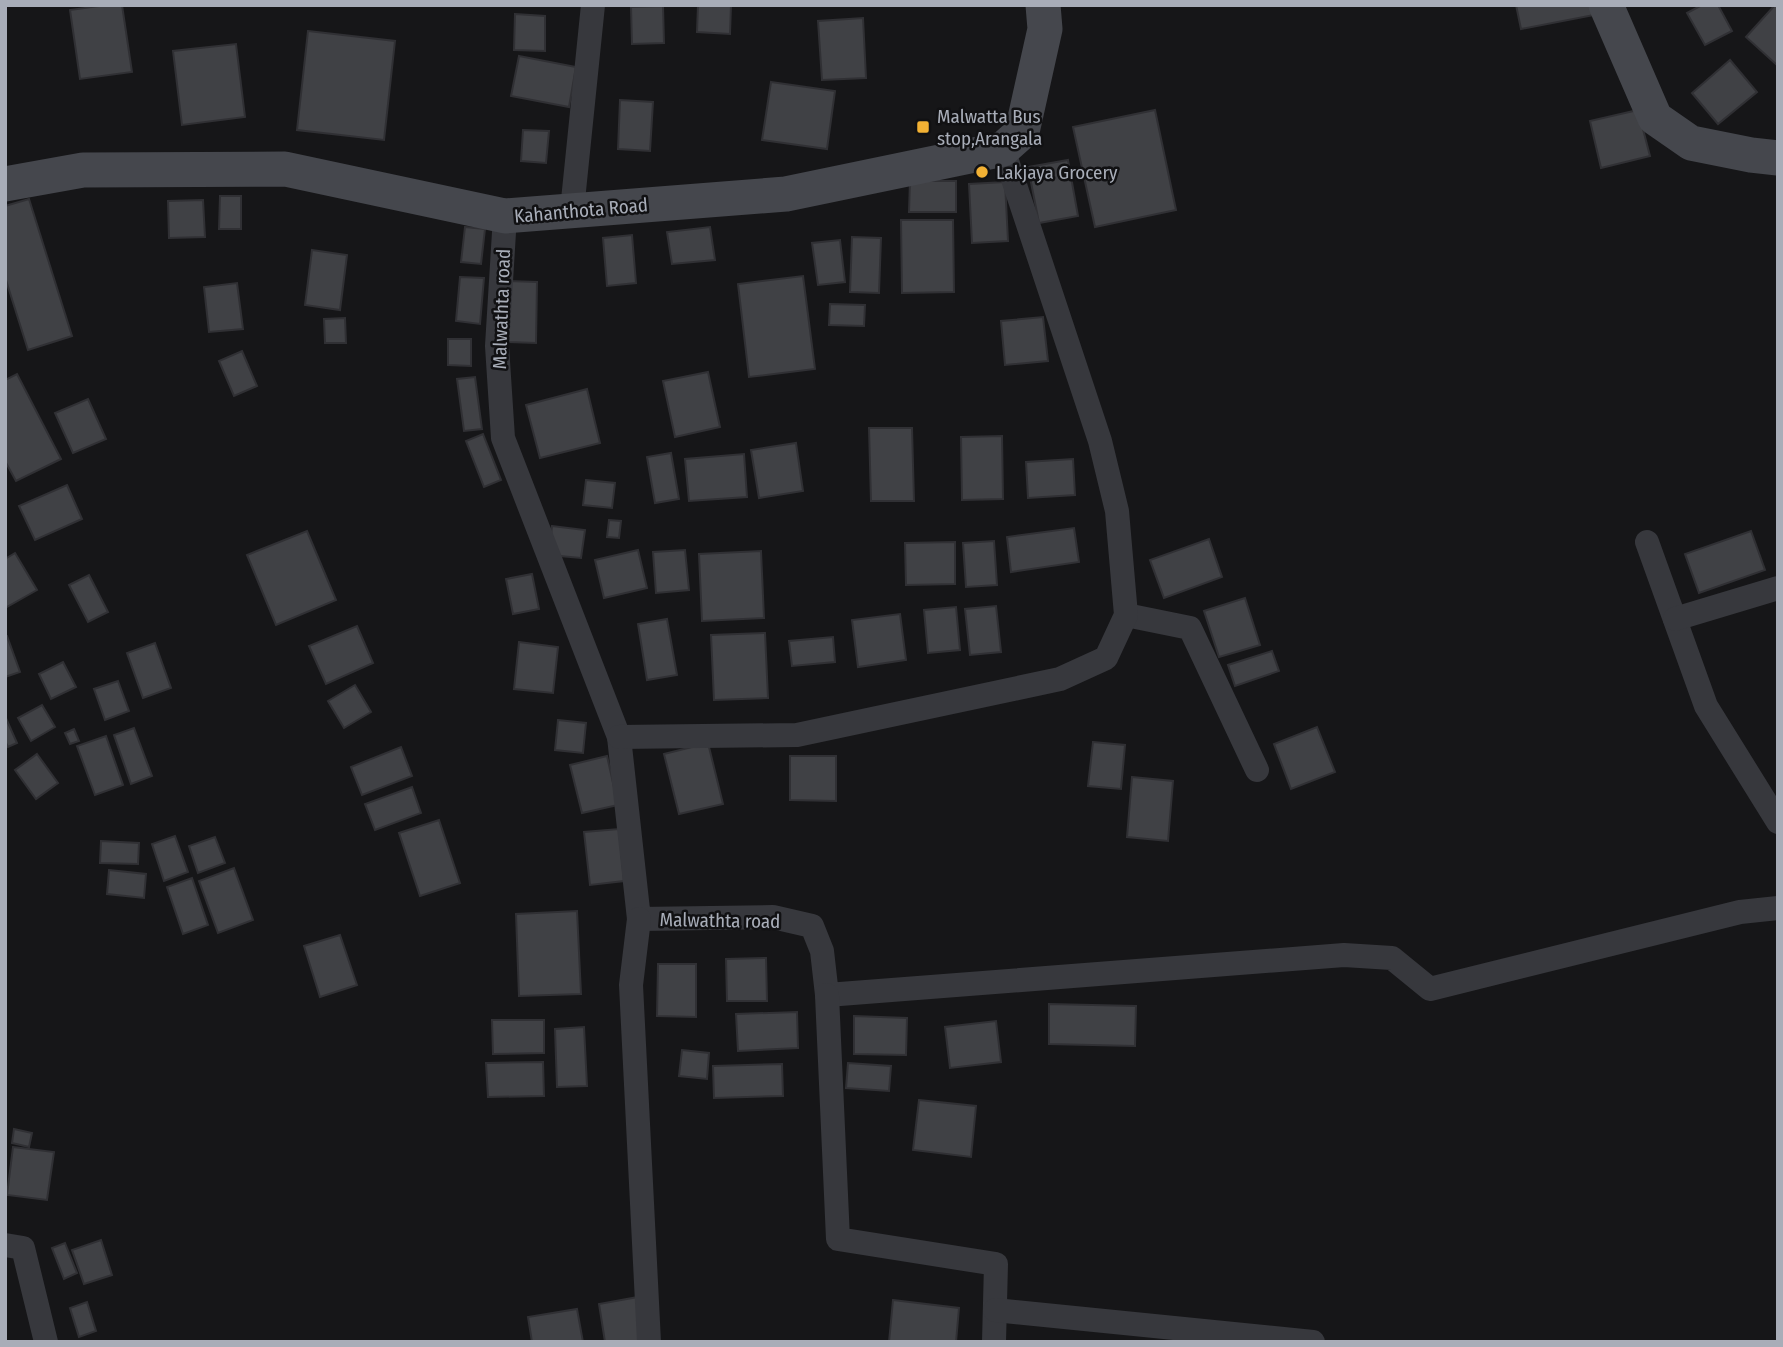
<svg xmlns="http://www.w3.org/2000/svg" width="1783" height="1347" font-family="'Fira Sans Condensed',sans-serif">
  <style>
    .building { fill: #404145; stroke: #303034; stroke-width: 2 }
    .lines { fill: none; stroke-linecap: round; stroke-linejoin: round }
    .minor { stroke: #37383d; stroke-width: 24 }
    .secondary { stroke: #45474d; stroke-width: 35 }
    .poi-dot { fill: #f2b134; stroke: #111113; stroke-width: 2.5 }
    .labels { text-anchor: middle; stroke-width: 5; stroke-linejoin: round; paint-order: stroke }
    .poi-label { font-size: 19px; fill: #a8adb8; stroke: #111113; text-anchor: start }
    .street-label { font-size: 19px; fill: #a8adb8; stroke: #111113 }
  </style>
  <rect width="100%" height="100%" fill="#161618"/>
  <g class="building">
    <polygon points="106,5 122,5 132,72 80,79 70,10"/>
    <polygon points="698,5 731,5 730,34 697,32"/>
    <polygon points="1516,5 1592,5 1594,15 1521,29"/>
    <polygon points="1702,5 1718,5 1732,31 1705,45 1687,13"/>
    <polygon points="1775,5 1778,5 1778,66 1746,37"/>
    <polygon points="663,6 664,43 632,44 631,7"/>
    <polygon points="515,14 545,16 545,51 514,50"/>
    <polygon points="863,18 866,78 822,80 818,21"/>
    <polygon points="308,31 395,41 384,140 297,130"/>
    <polygon points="236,44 245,117 182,125 173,51"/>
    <polygon points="519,56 576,67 569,107 511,96"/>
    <polygon points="1730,60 1757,92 1718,124 1692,93"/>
    <polygon points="771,82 835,91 827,149 762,140"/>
    <polygon points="620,100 653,102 650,151 618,149"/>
    <polygon points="1155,110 1176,210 1095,227 1073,127"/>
    <polygon points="1638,110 1650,156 1601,168 1590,121"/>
    <polygon points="523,130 549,131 546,163 521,161"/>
    <polygon points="1068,160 1078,216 1039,223 1028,167"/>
    <polygon points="910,181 956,181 956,212 909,212"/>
    <polygon points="1005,182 1008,241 972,243 969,184"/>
    <polygon points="220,196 241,196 241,229 219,229"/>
    <polygon points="29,199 72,336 28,350 5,277 5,206"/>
    <polygon points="203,200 205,237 169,238 168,201"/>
    <polygon points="901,220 953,220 954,292 902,293"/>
    <polygon points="465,227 485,229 481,264 461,262"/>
    <polygon points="710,227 715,260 672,264 667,232"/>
    <polygon points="632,235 636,283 607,286 603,238"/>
    <polygon points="852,237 881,238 879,293 850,292"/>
    <polygon points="840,240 845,282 818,285 812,243"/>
    <polygon points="312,250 347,255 340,310 305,305"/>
    <polygon points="803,276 815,369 749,377 738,284"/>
    <polygon points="460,277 484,278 480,324 456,321"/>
    <polygon points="508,281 537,282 536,343 507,342"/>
    <polygon points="237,283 243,329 209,332 204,287"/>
    <polygon points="830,304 865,305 864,326 829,325"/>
    <polygon points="1043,317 1048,361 1005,365 1001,321"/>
    <polygon points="345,318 346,343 325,343 324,319"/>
    <polygon points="448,339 471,339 471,366 448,365"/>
    <polygon points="242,351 257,386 234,396 219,361"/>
    <polygon points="708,372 720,427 675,437 663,381"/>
    <polygon points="17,374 61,459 16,481 5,461 5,380"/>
    <polygon points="475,377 482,429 464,431 457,379"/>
    <polygon points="587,389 600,443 540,458 526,405"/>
    <polygon points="88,399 106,439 73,453 55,413"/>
    <polygon points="869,428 912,428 914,501 871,501"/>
    <polygon points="483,434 501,480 484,487 466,441"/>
    <polygon points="1002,436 1003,499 962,500 961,437"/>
    <polygon points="796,443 803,491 759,498 751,450"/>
    <polygon points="671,453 679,499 655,503 647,457"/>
    <polygon points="744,454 747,497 689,501 685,459"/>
    <polygon points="1073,459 1075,495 1028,498 1026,462"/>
    <polygon points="586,480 615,483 612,508 583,505"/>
    <polygon points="67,485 82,519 35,540 19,506"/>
    <polygon points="609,520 621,521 619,538 607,537"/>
    <polygon points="552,526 585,530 581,558 549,555"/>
    <polygon points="1074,528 1079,562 1011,572 1007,537"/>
    <polygon points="307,531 336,600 276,625 247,555"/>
    <polygon points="1751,531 1765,570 1699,593 1685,554"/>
    <polygon points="1209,539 1222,577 1164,598 1150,560"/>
    <polygon points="994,541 997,585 966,587 963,543"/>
    <polygon points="955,542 955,584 906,585 905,543"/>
    <polygon points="638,550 647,588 604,598 595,560"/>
    <polygon points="685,550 689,590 656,593 653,552"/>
    <polygon points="761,551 764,618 702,621 699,554"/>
    <polygon points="15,553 37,590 5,608 5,559"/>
    <polygon points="532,574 539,609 513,614 506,579"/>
    <polygon points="89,575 108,612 88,622 69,585"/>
    <polygon points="1245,598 1260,645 1219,657 1204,611"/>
    <polygon points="996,606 1001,652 970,655 965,609"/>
    <polygon points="956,607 960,650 928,653 924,610"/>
    <polygon points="900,614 906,660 858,667 852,620"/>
    <polygon points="667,619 677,675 647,680 638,624"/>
    <polygon points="357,626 373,663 326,684 309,646"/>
    <polygon points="765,633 768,698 714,700 711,635"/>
    <polygon points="5,636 7,636 20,672 5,677"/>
    <polygon points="833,637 835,662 792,666 789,641"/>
    <polygon points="519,642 558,647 553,693 514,689"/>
    <polygon points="155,643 171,688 143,698 127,653"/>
    <polygon points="1272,651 1279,671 1235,686 1228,665"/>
    <polygon points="63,662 76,687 51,699 39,674"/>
    <polygon points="118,681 129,711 105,720 94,689"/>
    <polygon points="355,685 371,712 344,728 328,701"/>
    <polygon points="42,705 55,727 31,741 18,718"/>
    <polygon points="5,716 17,743 8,747 5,741"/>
    <polygon points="558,720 586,723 583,753 555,750"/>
    <polygon points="1317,727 1335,772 1291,789 1274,744"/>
    <polygon points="134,728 152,776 131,784 114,735"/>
    <polygon points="74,729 79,741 70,744 65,733"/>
    <polygon points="106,736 123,785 95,795 77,746"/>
    <polygon points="1093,742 1125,745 1121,789 1088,786"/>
    <polygon points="708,743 723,804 679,814 664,754"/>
    <polygon points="401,747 412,776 362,795 351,767"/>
    <polygon points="37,754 58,783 36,799 15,770"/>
    <polygon points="607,756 618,805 582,813 570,765"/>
    <polygon points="790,756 836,756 836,801 790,800"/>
    <polygon points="1132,777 1173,781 1168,841 1127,837"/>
    <polygon points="412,787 421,813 375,830 365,804"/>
    <polygon points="439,820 460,883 420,896 399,833"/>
    <polygon points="619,829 624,881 590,885 584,832"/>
    <polygon points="175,836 188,872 164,881 152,844"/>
    <polygon points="215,837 225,863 198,873 189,846"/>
    <polygon points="101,841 139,843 138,864 100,863"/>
    <polygon points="234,868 253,920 218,933 199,881"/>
    <polygon points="109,870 146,874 144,898 107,894"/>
    <polygon points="192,878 208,925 183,934 167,887"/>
    <polygon points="577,911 581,994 519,996 516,914"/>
    <polygon points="340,935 357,985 320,997 304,946"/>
    <polygon points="766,958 767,1001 727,1001 726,959"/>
    <polygon points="658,964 696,964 696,1017 657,1016"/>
    <polygon points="1049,1004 1136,1006 1135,1046 1049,1044"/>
    <polygon points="797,1012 798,1048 738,1051 736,1014"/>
    <polygon points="854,1016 907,1018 906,1055 854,1054"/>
    <polygon points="492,1020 544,1020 544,1053 493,1054"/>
    <polygon points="996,1021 1001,1062 950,1068 945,1027"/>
    <polygon points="584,1027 587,1086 557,1087 555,1029"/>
    <polygon points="682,1050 709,1053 707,1079 679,1076"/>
    <polygon points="543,1062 544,1096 488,1097 486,1063"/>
    <polygon points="848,1063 891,1066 889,1091 846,1088"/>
    <polygon points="782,1064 783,1096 714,1098 713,1066"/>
    <polygon points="919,1100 976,1106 971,1157 913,1150"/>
    <polygon points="14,1129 32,1133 29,1147 12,1143"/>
    <polygon points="13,1147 54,1152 47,1200 7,1195"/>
    <polygon points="101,1240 112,1275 84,1284 72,1250"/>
    <polygon points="65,1243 77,1273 64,1279 52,1248"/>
    <polygon points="638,1297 645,1342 605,1342 599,1304"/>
    <polygon points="893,1300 959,1308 956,1342 889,1342"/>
    <polygon points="87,1302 96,1331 79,1337 70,1308"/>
    <polygon points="577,1309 583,1342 532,1342 528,1317"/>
  </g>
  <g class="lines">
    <g class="minor">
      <polyline points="572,210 593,5"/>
      <polyline points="505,216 497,346 503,438 619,737 639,919 773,917 812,926 822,951 827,995 1344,955 1392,958 1430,989 1740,912 1778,908"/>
      <polyline points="1647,542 1706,706 1778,822"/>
      <polyline points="1126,615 1190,628 1257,770"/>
      <polyline points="1675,619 1778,588"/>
      <polyline points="619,737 797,735 1060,679 1106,658 1126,615 1117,511 1100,441 1003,149"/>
      <polyline points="639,919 631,985 649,1342"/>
      <polyline points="827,995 838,1239 996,1264 994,1342"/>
      <polyline points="5,1245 23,1248 46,1342"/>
      <polyline points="995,1310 1313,1342"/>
    </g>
    <g class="secondary">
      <polyline points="1606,5 1655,118 1691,143 1751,155 1778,158"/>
      <polyline points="5,184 83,170 285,169 505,216 786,194 1003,149 1022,132 1045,29 1043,5"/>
    </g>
  </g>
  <g class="poi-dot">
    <rect x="916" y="120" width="14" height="14" rx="3.5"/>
    <circle cx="982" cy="172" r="7"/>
  </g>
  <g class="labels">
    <g class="poi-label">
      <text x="937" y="123">Malwatta Bus<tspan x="937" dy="22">stop,Arangala</tspan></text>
      <text x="996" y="179">Lakjaya Grocery</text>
    </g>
    <g class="street-label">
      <text transform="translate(581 210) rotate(-5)" y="7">Kahanthota Road</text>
      <text transform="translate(501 309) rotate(-88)" y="7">Malwathta road</text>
      <text transform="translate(720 920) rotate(1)" y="7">Malwathta road</text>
    </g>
  </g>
  <rect width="1783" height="1347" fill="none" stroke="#a8adb8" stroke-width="14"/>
</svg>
